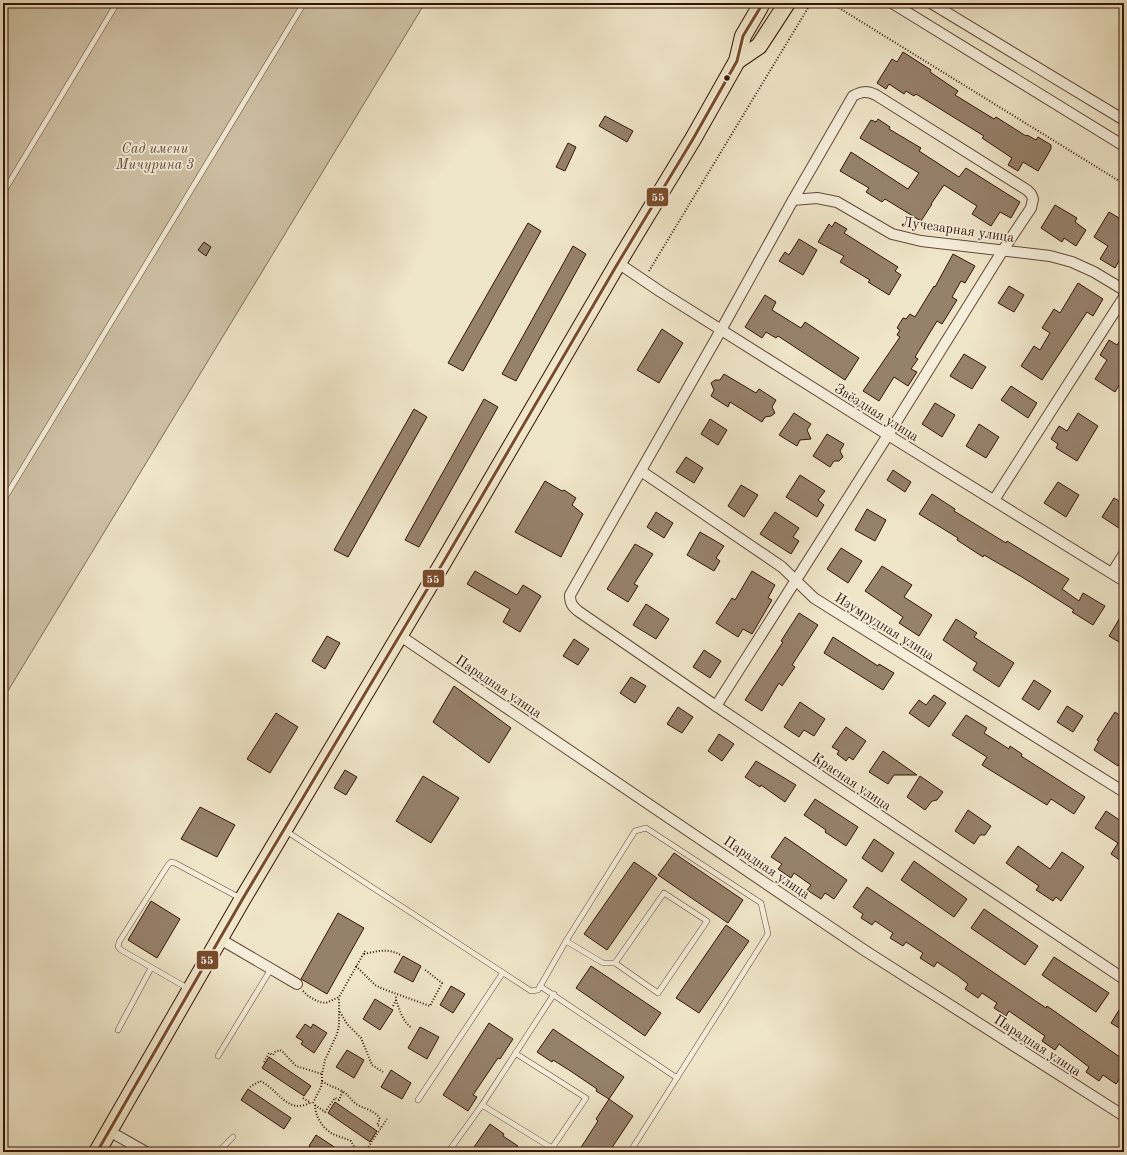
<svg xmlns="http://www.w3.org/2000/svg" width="1127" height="1155" font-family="'Old Standard TT',serif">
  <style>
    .green { fill: #d0c2a7; stroke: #836c57 }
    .building { fill: #96816b; stroke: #361507 }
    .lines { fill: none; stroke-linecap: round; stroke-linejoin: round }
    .lane-casing { stroke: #644937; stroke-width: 6 }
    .street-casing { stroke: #644937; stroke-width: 12 }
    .primary-casing { stroke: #361507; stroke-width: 18 }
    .path { stroke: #361507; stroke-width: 2; stroke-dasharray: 1 2; stroke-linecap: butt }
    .lane { stroke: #f5eedb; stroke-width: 5 }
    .street { stroke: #f5eedb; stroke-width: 10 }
    .primary { stroke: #efe5c8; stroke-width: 16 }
    .bus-1-casing { stroke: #f5eedb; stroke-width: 6 }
    .bus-1 { stroke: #7a4b2a; stroke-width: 3 }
    .bus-dot { fill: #361507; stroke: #f5eedb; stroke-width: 1.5 }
    .labels { text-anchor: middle; stroke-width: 3.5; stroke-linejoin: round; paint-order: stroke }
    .park-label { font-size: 14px; font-style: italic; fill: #644937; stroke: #f5eedb }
    .street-label { font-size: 14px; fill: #361507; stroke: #f5eedb }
    .line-badge { stroke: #f5eedb; stroke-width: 1.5 }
    .badge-label { font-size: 11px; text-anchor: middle; font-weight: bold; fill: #fff }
  </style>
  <rect width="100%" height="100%" fill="#efe5c8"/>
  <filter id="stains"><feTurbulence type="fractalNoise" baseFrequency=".005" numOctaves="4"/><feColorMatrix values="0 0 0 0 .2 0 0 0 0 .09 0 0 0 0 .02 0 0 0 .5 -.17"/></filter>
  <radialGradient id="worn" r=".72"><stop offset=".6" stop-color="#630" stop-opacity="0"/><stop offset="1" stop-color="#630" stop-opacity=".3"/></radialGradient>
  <polygon class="green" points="3,3 425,3 3,699"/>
  <g class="building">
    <polygon points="903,52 931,70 930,72 958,91 955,95 994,119 996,117 1026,136 1027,135 1036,140 1038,137 1051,145 1051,149 1038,171 1023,162 1018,171 1008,165 1012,158 982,138 984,136 916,94 914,96 906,91 904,94 889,84 886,89 877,83 892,59 897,62"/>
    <polygon points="605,116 633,131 627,142 599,126"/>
    <polygon points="878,119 890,127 889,129 921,148 919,151 959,177 966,168 1020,202 1011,218 1000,212 991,226 972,214 977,206 944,185 931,204 932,204 921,221 885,199 882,202 866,192 869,188 840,171 851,152 908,189 919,173 860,138 871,120 876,122"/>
    <polygon points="568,143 576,147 565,171 556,167"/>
    <polygon points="1055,205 1077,218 1075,222 1086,230 1076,246 1064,238 1062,242 1041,228"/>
    <polygon points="1109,212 1124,221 1124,252 1115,268 1100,259 1108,246 1094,237"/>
    <polygon points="835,222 847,229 844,233 898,267 895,271 901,275 889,295 868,282 870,280 840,262 844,256 818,242 829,224 832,227"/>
    <polygon points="528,223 541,231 463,371 448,363"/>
    <polygon points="799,239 817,250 803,275 779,261 785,252 789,255"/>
    <polygon points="204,242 211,247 206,256 198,250"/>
    <polygon points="573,246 586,254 516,381 502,374"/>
    <polygon points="953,254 975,266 965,283 961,281 952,297 957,300 942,324 937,321 915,357 918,359 911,369 917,372 908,386 894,377 879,401 863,391 900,337 897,335 900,330 897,328 903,318 906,319 910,314 915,317 934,286 935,287"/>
    <polygon points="1078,283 1103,299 1093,316 1087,312 1042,380 1021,366 1034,346 1040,350 1050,333 1042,328 1054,309 1060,313"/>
    <polygon points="1009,286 1024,295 1014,312 998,303"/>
    <polygon points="765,295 776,302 772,310 801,328 805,322 859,358 845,380 778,336 776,338 766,332 762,338 745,327"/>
    <polygon points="662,329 683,343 659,383 637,370"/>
    <polygon points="1124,334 1124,377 1115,392 1095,379 1107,360 1100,355 1109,340 1117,345"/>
    <polygon points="964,354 986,367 972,389 950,376"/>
    <polygon points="724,374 756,393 759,389 776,400 772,407 775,413 771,416 765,417 762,422 730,402 728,407 711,396 714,390 711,383 715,380 720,380"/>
    <polygon points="1011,386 1037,403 1028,418 1001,400"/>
    <polygon points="484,399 498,407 419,547 405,540"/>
    <polygon points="935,403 955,415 942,437 922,424"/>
    <polygon points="414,409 427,417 348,557 334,550"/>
    <polygon points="794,413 811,424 807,430 811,439 800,440 797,446 779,435"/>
    <polygon points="1078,413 1098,426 1077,461 1056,448 1058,444 1051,439 1059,426 1067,431"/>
    <polygon points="710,419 727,430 718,445 701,434"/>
    <polygon points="979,424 999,437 986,458 966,446"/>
    <polygon points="827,434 844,444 840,451 843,457 839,461 834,461 830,467 813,456"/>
    <polygon points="686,457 703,468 694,483 676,472"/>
    <polygon points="893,470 911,482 905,492 887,480"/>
    <polygon points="800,475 825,491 818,500 824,505 817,517 786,497"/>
    <polygon points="545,481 562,491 564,490 576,498 572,505 583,514 561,557 515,532"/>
    <polygon points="1058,482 1079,495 1066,517 1044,503"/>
    <polygon points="741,485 758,495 744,517 728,506"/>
    <polygon points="932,494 955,509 954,511 1006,543 1007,541 1069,579 1062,589 1079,601 1083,593 1105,606 1093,625 1072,612 1074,610 1022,577 984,555 983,557 957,540 958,538 919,514"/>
    <polygon points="1114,498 1124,504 1124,521 1119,528 1102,517"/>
    <polygon points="867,509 886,520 875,541 855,530"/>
    <polygon points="656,512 673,523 664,538 647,527"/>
    <polygon points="775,512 799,528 793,537 799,541 791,554 760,534"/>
    <polygon points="700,532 724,546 716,558 720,561 714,571 687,555"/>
    <polygon points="635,544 653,554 634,584 638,586 628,602 607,589"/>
    <polygon points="841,548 862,561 848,583 827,569"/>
    <polygon points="882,566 912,585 904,597 932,615 919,636 899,623 903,617 865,591"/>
    <polygon points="475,571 517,595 523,585 541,596 520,632 503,622 510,609 467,584"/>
    <polygon points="752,571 775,585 768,598 772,600 752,634 743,629 738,637 716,623 732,598 735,600"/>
    <polygon points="646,604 669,619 656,639 633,625"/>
    <polygon points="1124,611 1124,645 1109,636"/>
    <polygon points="799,613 818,625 792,665 795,667 782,686 779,683 762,711 745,700 783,642 781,641"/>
    <polygon points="956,619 977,633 974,637 1014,663 999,687 973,670 977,663 943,640"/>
    <polygon points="327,636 340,643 325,669 312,661"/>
    <polygon points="833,637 878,666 879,664 894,673 883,690 824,653"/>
    <polygon points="574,639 589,649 578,665 563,656"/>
    <polygon points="704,650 721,661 710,678 693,667"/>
    <polygon points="631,677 646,686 635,703 620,693"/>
    <polygon points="1034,680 1051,691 1039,710 1022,699"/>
    <polygon points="454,686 511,728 489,763 433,722"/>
    <polygon points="934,695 946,703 929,727 909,713 919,700 926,705"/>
    <polygon points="800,702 825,719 814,736 804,730 799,737 784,727"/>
    <polygon points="1067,706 1083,716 1073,732 1057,722"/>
    <polygon points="678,707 693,717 682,733 667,724"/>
    <polygon points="1115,712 1124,718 1124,757 1118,766 1094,750 1099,741 1097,740"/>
    <polygon points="276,713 298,727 270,773 247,759"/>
    <polygon points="966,715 987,728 984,733 1009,749 1010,746 1022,754 1021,756 1085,797 1074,814 1051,799 1047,805 982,765 987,757 952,735"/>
    <polygon points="846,727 866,741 853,760 849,757 846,761 837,754 839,751 832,747"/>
    <polygon points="719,734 734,744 722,761 708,751"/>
    <polygon points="883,751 917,775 894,775 888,784 869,772"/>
    <polygon points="756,761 796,785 785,802 761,785 760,787 745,777"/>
    <polygon points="345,770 357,777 346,795 334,788"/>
    <polygon points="423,776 459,798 431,843 396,821"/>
    <polygon points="920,776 943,792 937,800 932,801 925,810 907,797"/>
    <polygon points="815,799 858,827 846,846 825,832 826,830 804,815"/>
    <polygon points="200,807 235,825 217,857 181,839"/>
    <polygon points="968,810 991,826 985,835 980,835 974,844 955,831"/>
    <polygon points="1106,811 1124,823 1124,863 1111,854 1118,843 1095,828"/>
    <polygon points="785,837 847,880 834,899 825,893 821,899 807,890 811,885 794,873 791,878 778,869 782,864 771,857"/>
    <polygon points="874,839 894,853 882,872 862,858"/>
    <polygon points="1018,846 1050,869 1062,852 1084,867 1061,901 1056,897 1053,901 1036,890 1039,886 1006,863"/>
    <polygon points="674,853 743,900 728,923 658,875"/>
    <polygon points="914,861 967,899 954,917 901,880"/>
    <polygon points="634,862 657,878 607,950 584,934"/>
    <polygon points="867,887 1046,1008 1047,1006 1124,1060 1124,1072 1116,1084 1103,1075 1099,1081 1086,1072 1089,1067 1059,1044 1055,1050 1042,1041 1045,1036 1009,1011 1006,1016 994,1008 997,1003 982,993 978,998 965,989 968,984 958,976 937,962 934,967 920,958 923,953 906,942 903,946 890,938 893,933 875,921 872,925 861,918 863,914 853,907"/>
    <polygon points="151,901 180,919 157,958 128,940"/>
    <polygon points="984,909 1038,946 1025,965 971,928"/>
    <polygon points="338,913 364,928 327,994 301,979"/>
    <polygon points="726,925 749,941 699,1013 676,998"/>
    <polygon points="403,956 421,966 413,982 394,972"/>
    <polygon points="1054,957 1109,993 1096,1012 1042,975"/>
    <polygon points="591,966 661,1013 645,1036 576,988"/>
    <polygon points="451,986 465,994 453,1013 440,1005"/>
    <polygon points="375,999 393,1010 380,1030 363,1019"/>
    <polygon points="1124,1002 1124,1031 1111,1023"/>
    <polygon points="489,1023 513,1039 500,1059 498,1058 473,1095 477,1097 468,1111 443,1095"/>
    <polygon points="305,1024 311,1028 313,1024 327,1033 314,1053 301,1044 303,1041 296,1037"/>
    <polygon points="420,1027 439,1037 427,1059 408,1048"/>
    <polygon points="553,1029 624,1077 609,1099 596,1091 597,1089 569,1070 553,1060 552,1062 537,1052"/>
    <polygon points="347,1050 364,1060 354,1078 336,1067"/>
    <polygon points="269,1057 311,1086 304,1096 262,1068"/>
    <polygon points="391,1070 411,1083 402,1099 381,1087"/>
    <polygon points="248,1089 291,1118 284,1129 241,1100"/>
    <polygon points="609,1099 633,1116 609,1152 578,1152 598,1121 596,1119"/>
    <polygon points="335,1102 377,1131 370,1142 328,1113"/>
    <polygon points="490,1124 504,1134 503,1136 518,1146 513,1152 481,1152 474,1147"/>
    <polygon points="316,1135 342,1152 319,1152 309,1146"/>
  </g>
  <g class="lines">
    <g class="lane-casing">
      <g id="lane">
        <polyline points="3,193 117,3"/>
        <polyline points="3,501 304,3"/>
        <polyline points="286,831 531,991 538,990 566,941 635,831 646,828 761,903 768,934 630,1152"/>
        <polyline points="566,941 603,963 615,963 658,993 707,921 664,893 615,963"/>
        <polyline points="540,986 677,1078"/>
        <polyline points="189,989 121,950 118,947 119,942 168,865 171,862 175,863 240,898"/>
        <polyline points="118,1030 151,968"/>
        <polyline points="515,1053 586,1098 552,1148 482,1105 554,994"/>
        <polyline points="218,1056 271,969"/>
        <polyline points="418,1100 502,974"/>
        <polyline points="218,1152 233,1137"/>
        <polyline points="450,1152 449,1151 482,1105"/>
      </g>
    </g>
    <g class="street-casing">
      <g id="street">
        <polyline points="892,3 1124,146"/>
        <polyline points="931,3 1124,120"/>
        <polyline points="618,263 661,292 888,435 1124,581"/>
        <path d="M1124,290L1094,272L1072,262L1050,256L921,241L892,234L837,202L817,198L793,200L721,330L570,595C570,603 572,606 578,611L716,706L1124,979"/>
        <polyline points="641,471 782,567 814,598 1124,792"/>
        <polyline points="994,500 1124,297"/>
        <polyline points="1112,573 1124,554"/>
        <polyline points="399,635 864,950 1124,1116"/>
        <path d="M716,706L888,435L1003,250L1031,208L1033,199L1031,194L1027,190L876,95C867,91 862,91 853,96L793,200"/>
        <polyline points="220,939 297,984"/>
        <polyline points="109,1131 146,1152"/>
      </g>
    </g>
    <g class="primary-casing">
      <g id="primary">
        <polyline points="737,61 759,46 787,3"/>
        <polyline points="97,1152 242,900 444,561 618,263 693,139 737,61 743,36 760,7 761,3"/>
      </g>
    </g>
    <g class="path">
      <polyline points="831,3 1124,184"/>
      <polyline points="649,271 811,3"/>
      <path d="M364,954C378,951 388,948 401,955"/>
      <polyline points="356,966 375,985 383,989 430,1006 442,983 424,969"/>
      <polyline points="303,991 308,996 319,1002 326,1003 339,997 365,951"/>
      <path d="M396,1000C400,1010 402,1021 412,1028"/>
      <polyline points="393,1006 396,1000 396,995"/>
      <polyline points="340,1012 347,1024 361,1038 372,1065 383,1072"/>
      <polyline points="264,1062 269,1053 273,1055 275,1052 280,1050 283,1052 296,1066 322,1074"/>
      <path d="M322,1081C329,1086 335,1087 342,1091C348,1094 351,1100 356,1104C364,1109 375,1110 380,1119L377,1125L381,1127"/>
      <path d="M250,1087L260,1081C279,1089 287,1116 311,1102"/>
      <polyline points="303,1098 311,1103"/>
      <polyline points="313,1103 321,1087 322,1081 322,1074 325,1060 337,1034 339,1026 339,997"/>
      <path d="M315,1105C315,1116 323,1129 333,1134C339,1137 345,1138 351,1141L357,1152"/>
      <polyline points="315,1105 325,1112 335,1098 339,1100 343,1091"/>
      <polyline points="365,1152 387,1119"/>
    </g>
    <use href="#lane" class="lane"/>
    <use href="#street" class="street"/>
    <use href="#primary" class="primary"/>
    <g class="bus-1-casing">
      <polyline id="bus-1" points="97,1152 242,900 444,561 618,263 693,139 737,61 743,36 763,3"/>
    </g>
    <use href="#bus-1" class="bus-1"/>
  </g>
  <circle class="bus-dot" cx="727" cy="78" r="3.5"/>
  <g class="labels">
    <g class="park-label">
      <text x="155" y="153">Сад имени<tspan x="155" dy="16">Мичурина 3</tspan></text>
    </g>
    <g class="street-label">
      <text transform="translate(958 229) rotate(8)" y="5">Лучезарная улица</text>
      <text transform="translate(877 412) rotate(32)" y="5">Звёздная улица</text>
      <text transform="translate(885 626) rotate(32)" y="5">Изумрудная улица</text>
      <text transform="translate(499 686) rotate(34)" y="5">Парадная улица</text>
      <text transform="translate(852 781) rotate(34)" y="5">Красная улица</text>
      <text transform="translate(767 867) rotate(34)" y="5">Парадная улица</text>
      <text transform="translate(1038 1045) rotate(33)" y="5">Парадная улица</text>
    </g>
  </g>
  <g class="line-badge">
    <rect x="646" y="187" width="23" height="20" rx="4" fill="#7a4b2a"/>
    <rect x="422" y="569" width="23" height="19" rx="4" fill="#7a4b2a"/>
    <rect x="196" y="950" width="23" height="20" rx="4" fill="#7a4b2a"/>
  </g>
  <g class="badge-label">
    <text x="658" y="201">55</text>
    <text x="433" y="583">55</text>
    <text x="207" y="964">55</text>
  </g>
  <rect width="1127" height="1155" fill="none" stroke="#efe5c8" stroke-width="16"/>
  <rect x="4" y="4" width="1119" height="1147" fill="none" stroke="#361507" stroke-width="2"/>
  <rect x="8" y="8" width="1111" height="1139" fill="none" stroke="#361507"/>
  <rect width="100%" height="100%" filter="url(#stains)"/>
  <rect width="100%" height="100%" fill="url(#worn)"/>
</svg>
